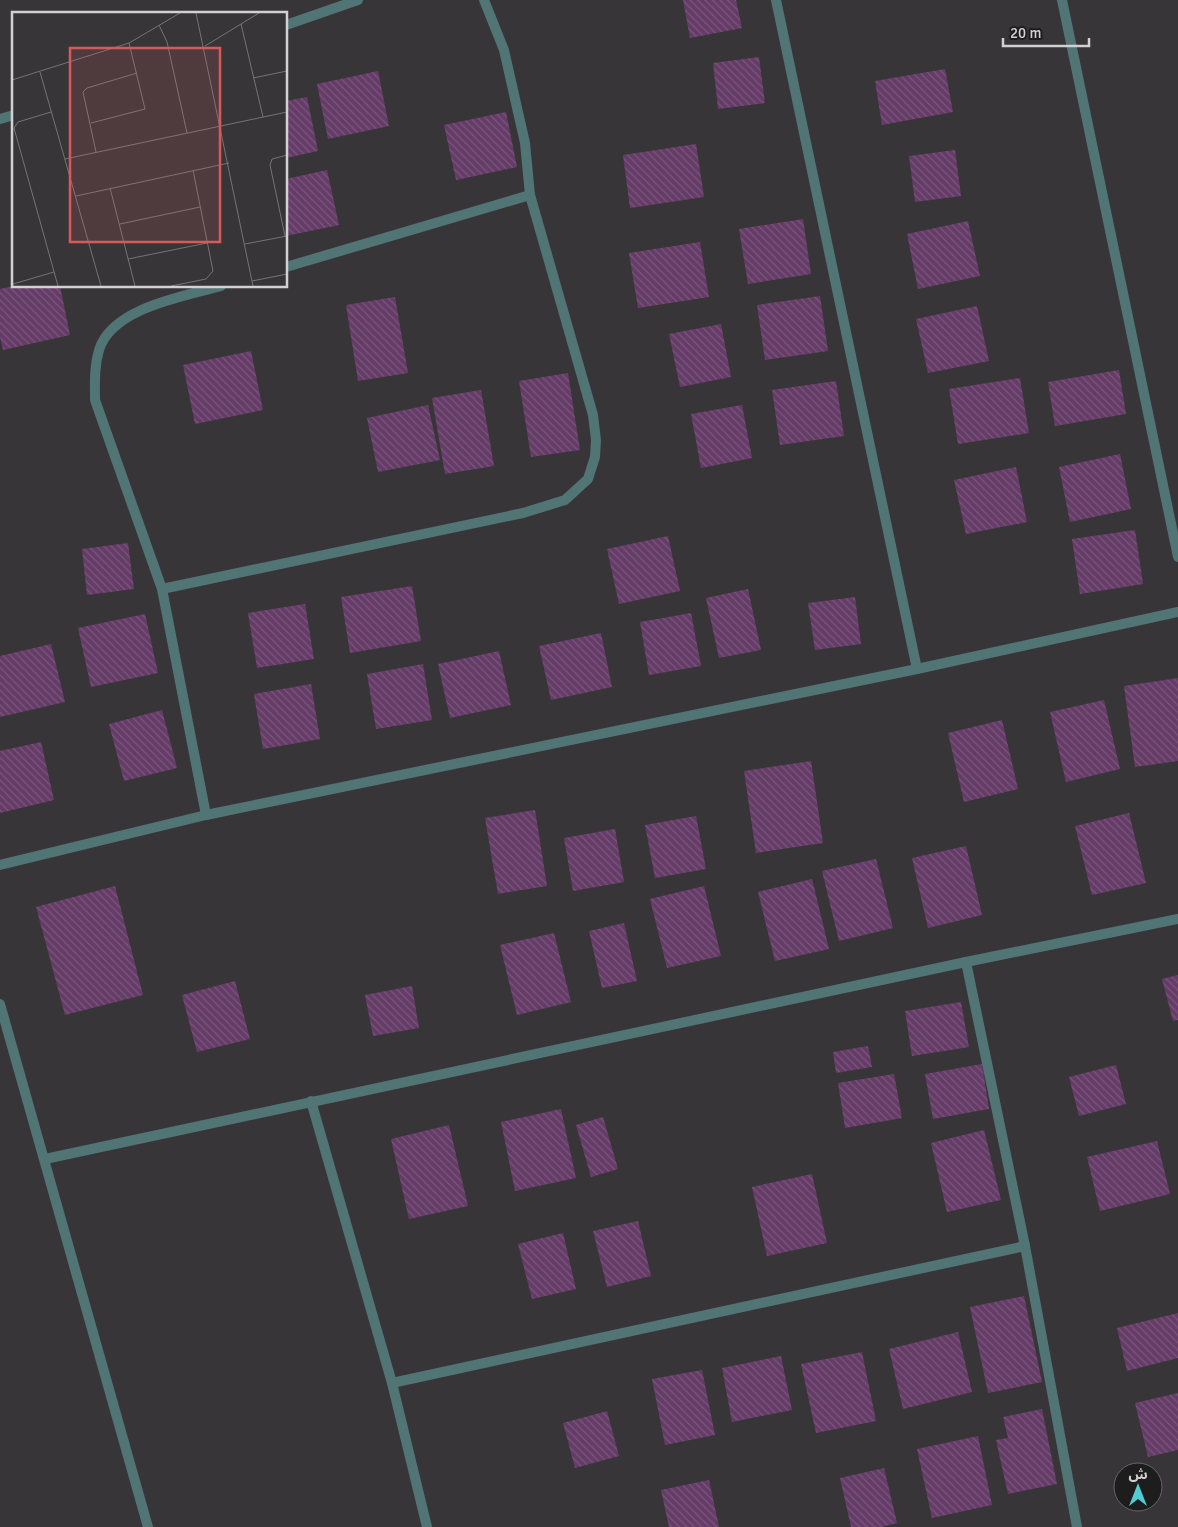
<svg xmlns="http://www.w3.org/2000/svg" width="1178" height="1527" font-family="Signika,'Noto Sans Arabic',sans-serif">
  <style>
    .building { fill: url(#building-back-hatch) }
    .lines { fill: none; stroke-linecap: round; stroke-linejoin: round }
    .street { stroke: #517475; stroke-width: 10 }
    .inset-road { fill: none; stroke: #767376; stroke-width: 1 }
    .view { fill: #d55b5b; fill-opacity: 0.15; stroke: #d55b5b; stroke-width: 2.5 }
    .inset-edge { fill: none; stroke: #d2d1d2; stroke-width: 2.5 }
  </style>
  <defs>
    <pattern id="building-back-hatch" width="6" height="6" patternUnits="userSpaceOnUse" patternTransform="scale(1.25)"><rect width="6" height="6" fill="#653b67"/><path d="M-1 5l2 2M0 0l6 6M5-1l2 2" fill="none" stroke="#7a567c"/></pattern>
  </defs>
  <rect width="100%" height="100%" fill="#383538"/>
  <g class="building">
    <polygon points="683,0 736,0 742,28 690,38"/>
    <polygon points="759,57 765,103 718,109 713,63"/>
    <polygon points="945,69 953,112 882,125 875,81"/>
    <polygon points="378,71 389,126 328,139 317,84"/>
    <polygon points="307,97 318,151 286,158 286,101"/>
    <polygon points="506,112 517,167 456,180 444,125"/>
    <polygon points="696,144 704,197 630,208 623,155"/>
    <polygon points="955,150 961,196 915,202 909,156"/>
    <polygon points="327,170 339,225 286,236 286,179"/>
    <polygon points="803,219 811,274 748,284 739,229"/>
    <polygon points="968,221 980,276 918,289 907,234"/>
    <polygon points="700,242 709,297 638,308 629,253"/>
    <polygon points="14,286 60,286 70,335 3,350 0,337 0,289"/>
    <polygon points="820,296 828,351 765,360 757,305"/>
    <polygon points="395,297 408,373 358,381 346,305"/>
    <polygon points="977,306 989,361 928,373 916,319"/>
    <polygon points="721,324 731,377 680,387 669,334"/>
    <polygon points="251,351 263,410 195,424 183,365"/>
    <polygon points="1119,370 1126,414 1055,426 1048,382"/>
    <polygon points="568,373 580,450 531,457 519,381"/>
    <polygon points="1020,378 1029,433 958,444 949,389"/>
    <polygon points="836,381 844,436 780,445 772,390"/>
    <polygon points="481,390 494,466 445,474 432,398"/>
    <polygon points="428,405 440,460 378,472 367,418"/>
    <polygon points="742,405 752,458 701,468 691,414"/>
    <polygon points="1120,454 1131,509 1070,522 1059,467"/>
    <polygon points="1016,467 1027,522 966,534 954,480"/>
    <polygon points="1135,530 1143,584 1080,594 1072,539"/>
    <polygon points="668,536 680,591 619,604 607,549"/>
    <polygon points="128,543 134,589 87,595 82,549"/>
    <polygon points="412,586 421,641 350,653 341,597"/>
    <polygon points="748,589 761,650 719,658 706,598"/>
    <polygon points="855,597 861,644 815,650 808,603"/>
    <polygon points="305,604 314,659 257,668 248,613"/>
    <polygon points="691,613 701,666 649,675 640,622"/>
    <polygon points="145,614 158,673 91,687 78,628"/>
    <polygon points="601,633 612,687 551,700 539,646"/>
    <polygon points="51,644 65,702 0,717 0,656"/>
    <polygon points="499,651 511,705 450,718 438,664"/>
    <polygon points="423,664 432,720 376,729 367,674"/>
    <polygon points="1178,678 1178,761 1135,767 1124,686"/>
    <polygon points="311,684 320,739 263,749 254,694"/>
    <polygon points="1104,700 1120,769 1066,782 1050,712"/>
    <polygon points="162,710 177,768 124,781 109,724"/>
    <polygon points="1002,720 1018,789 964,802 948,733"/>
    <polygon points="41,742 54,800 0,813 0,751"/>
    <polygon points="811,761 823,843 756,853 744,771"/>
    <polygon points="535,810 547,886 498,894 485,818"/>
    <polygon points="1129,813 1146,883 1092,895 1075,826"/>
    <polygon points="696,816 706,869 655,878 645,825"/>
    <polygon points="615,829 624,882 573,891 564,838"/>
    <polygon points="966,846 982,915 928,928 912,858"/>
    <polygon points="876,859 893,928 839,941 822,871"/>
    <polygon points="812,879 829,949 775,961 758,892"/>
    <polygon points="115,886 143,995 65,1015 36,907"/>
    <polygon points="704,886 721,956 667,968 650,899"/>
    <polygon points="624,923 637,981 602,988 589,931"/>
    <polygon points="554,933 571,1002 517,1015 500,945"/>
    <polygon points="1178,975 1178,1020 1173,1021 1162,979"/>
    <polygon points="235,981 250,1039 197,1052 182,995"/>
    <polygon points="412,986 419,1028 373,1036 365,995"/>
    <polygon points="961,1002 969,1047 912,1056 905,1011"/>
    <polygon points="868,1046 872,1067 836,1073 833,1052"/>
    <polygon points="982,1064 989,1109 933,1119 925,1074"/>
    <polygon points="1116,1065 1126,1104 1079,1116 1069,1077"/>
    <polygon points="894,1074 902,1118 845,1128 838,1083"/>
    <polygon points="561,1109 576,1178 515,1191 501,1122"/>
    <polygon points="603,1117 618,1169 591,1177 576,1125"/>
    <polygon points="449,1125 468,1206 409,1219 391,1139"/>
    <polygon points="984,1130 1001,1200 947,1212 931,1143"/>
    <polygon points="1157,1141 1170,1194 1100,1211 1087,1157"/>
    <polygon points="812,1174 827,1243 767,1256 752,1187"/>
    <polygon points="638,1221 651,1276 607,1287 593,1231"/>
    <polygon points="563,1233 576,1289 532,1299 518,1244"/>
    <polygon points="1024,1296 1042,1382 988,1393 970,1307"/>
    <polygon points="1178,1313 1178,1358 1127,1371 1117,1328"/>
    <polygon points="958,1332 972,1392 903,1409 889,1349"/>
    <polygon points="862,1352 876,1421 816,1433 801,1364"/>
    <polygon points="781,1356 792,1410 732,1422 722,1368"/>
    <polygon points="702,1370 715,1435 665,1445 652,1379"/>
    <polygon points="1178,1393 1178,1450 1148,1457 1135,1403"/>
    <polygon points="1042,1409 1057,1484 1008,1494 996,1440 1008,1438 1003,1417"/>
    <polygon points="607,1411 619,1456 575,1468 563,1423"/>
    <polygon points="978,1436 992,1505 932,1518 917,1449"/>
    <polygon points="884,1468 897,1523 881,1527 851,1527 840,1478"/>
    <polygon points="709,1480 719,1527 669,1527 661,1490"/>
  </g>
  <g class="lines">
    <g class="street">
      <polyline points="776,0 917,669"/>
      <polyline points="1062,0 1178,557"/>
      <polyline points="286,25 358,0"/>
      <polyline points="0,119 14,115"/>
      <polyline points="286,267 530,195"/>
      <polyline points="162,589 523,513 565,500 588,479 595,457 596,440 593,415 530,195 525,143 504,50 484,0"/>
      <path d="M206,815L162,589L95,400C95,383 94,367 99,350C112,308 182,297 221,286"/>
      <polyline points="0,865 206,815 917,669 1178,612"/>
      <polyline points="966,962 1025,1246 1077,1527"/>
      <polyline points="0,1004 148,1527"/>
      <polyline points="311,1101 392,1383 427,1527"/>
      <polyline points="45,1159 966,962 1178,919"/>
      <polyline points="392,1383 1025,1246"/>
    </g>
  </g>
  <g transform="translate(12 12)">
    <rect width="275" height="275" fill="#383538"/>
    <path class="inset-road" d="M184,1L241,274M229,12L251,105M147,13L155,30L175,121M193,34L247,1M28,60L89,274M241,66L275,59M0,68L117,31L168,1M39,100L6,110L2,116L46,274M79,111L133,97L117,31M84,140L71,80L75,76L125,61M53,147L275,100M98,176L123,274M64,184L217,151M108,212L188,195M273,224L258,153L260,147L275,143M233,232L275,224M116,247L195,231M240,269L275,262M1,272L42,260M159,274L194,267L201,259L181,158"/>
    <path class="view" d="M58,36H208V230H58Z"/>
    <rect width="275" height="275" class="inset-edge"/>
  </g>
  <g transform="translate(1138 1487)"><circle r="24" fill="#1e1d1e" stroke="#666566"/>
  <path d="M0-4L9 19L0 12L-9 19Z" fill="#51ccd1"/>
  <text y="-8" font-size="14" font-weight="bold" text-anchor="middle" fill="#d2d1d2">ش</text>
  </g>
  <path d="M1003 38v8h86v-8" fill="none" stroke="#d2d1d2" stroke-width="2.5"/>
  <text x="1010" y="38" font-size="15" fill="#d2d1d2" stroke="#1e1d1e" stroke-width="4" paint-order="stroke">20 m</text>
</svg>
